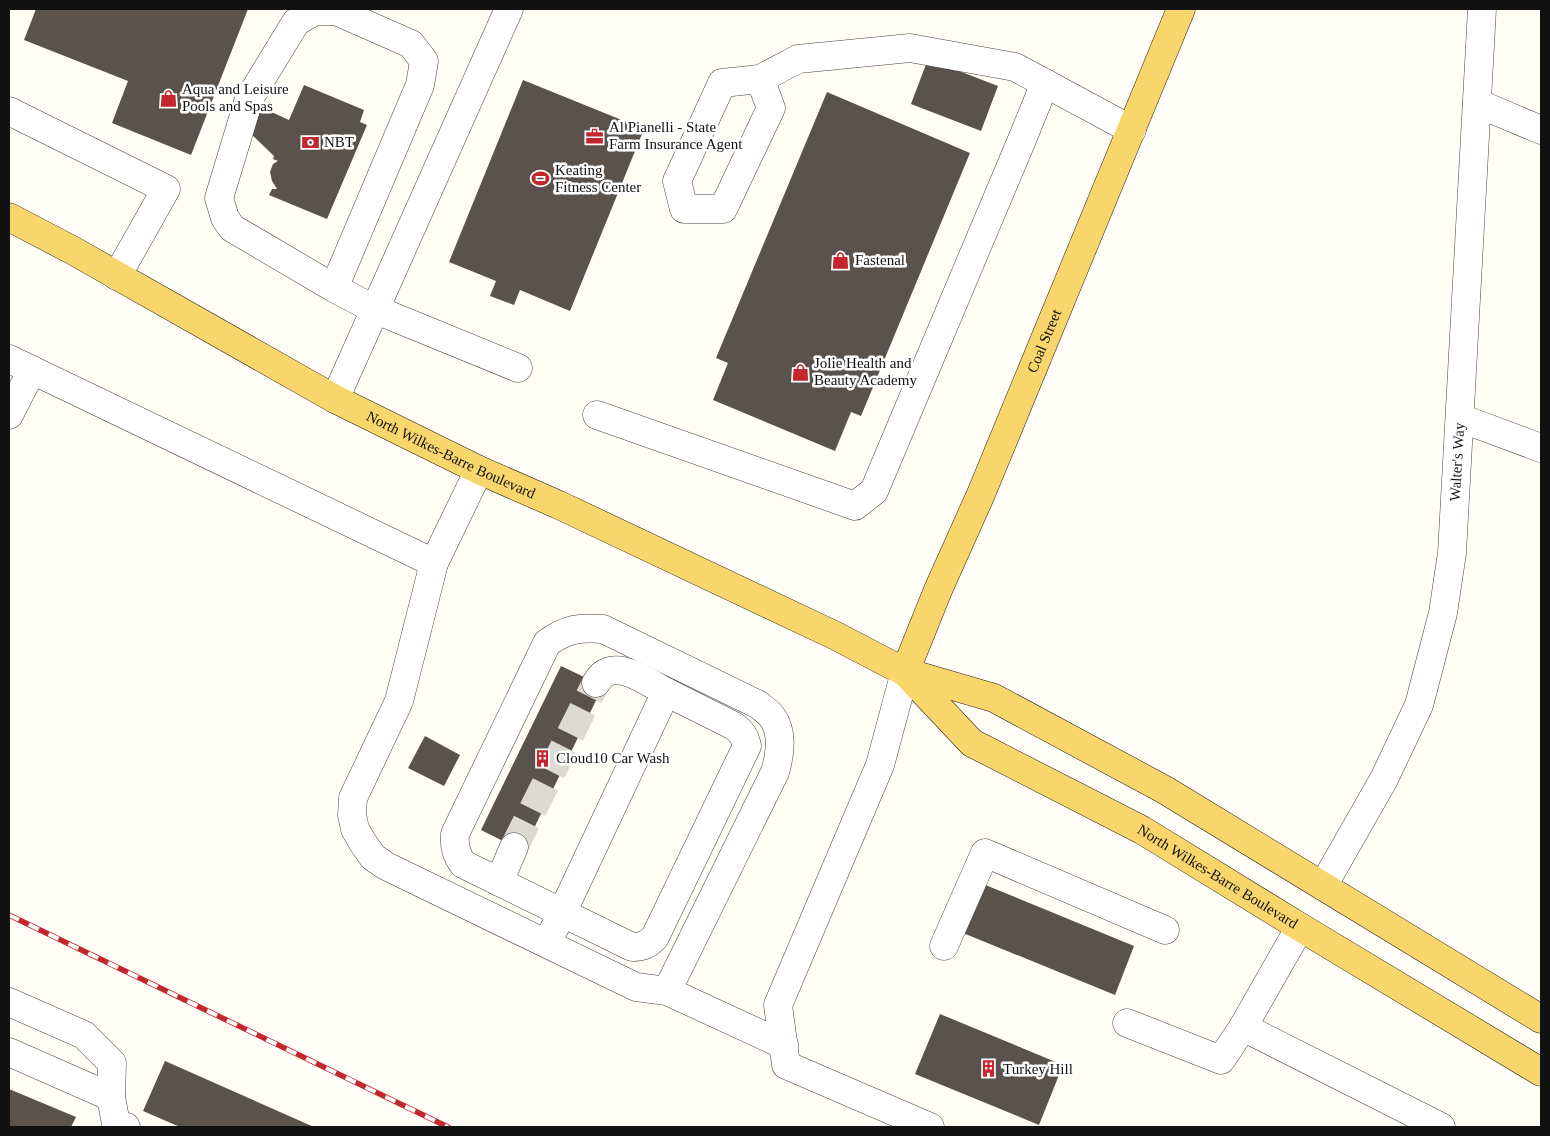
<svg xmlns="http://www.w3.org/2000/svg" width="1550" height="1136" font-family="'Times New Roman',serif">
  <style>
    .building { fill: #5a524d }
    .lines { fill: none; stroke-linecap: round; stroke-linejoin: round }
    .minor-tunnel { stroke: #dbdad3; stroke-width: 28; stroke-dasharray: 28 14; stroke-linecap: butt }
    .minor-casing { stroke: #444; stroke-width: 29 }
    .major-casing { stroke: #222; stroke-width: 29 }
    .minor { stroke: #fff; stroke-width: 28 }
    .major { stroke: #f9d66b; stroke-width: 28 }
    .rail-casing { stroke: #c4262e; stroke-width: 5.5 }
    .rail { stroke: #fff; stroke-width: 4; stroke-dasharray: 11; stroke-linecap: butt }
    .labels { text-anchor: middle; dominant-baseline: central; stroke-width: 5; stroke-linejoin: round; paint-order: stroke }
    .poi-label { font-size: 15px; fill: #111; stroke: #fff; text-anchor: start }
    .street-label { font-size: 15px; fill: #111; stroke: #fff }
  </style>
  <rect width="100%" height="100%" fill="#fffdf5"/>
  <g class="building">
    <polygon points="36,9 248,9 191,155 112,123 128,81 24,40"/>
    <polygon points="928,59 998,86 981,131 911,104"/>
    <polygon points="523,80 644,129 570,311 520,290 514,305 490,296 496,281 449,262"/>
    <polygon points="304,85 364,110 360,122 367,125 327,219 269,195 272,189 277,189 272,181 270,172 273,164 278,161 273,159 274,156 246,129 256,105 289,120"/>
    <polygon points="827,92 970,153 861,416 851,412 835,451 713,400 728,363 716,358"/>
    <polygon points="561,666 603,686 523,851 481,830"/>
    <polygon points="425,736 460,755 444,786 408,768"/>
    <polygon points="983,884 1134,946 1115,995 963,933"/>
    <polygon points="940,1014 1063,1065 1039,1125 915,1074"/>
    <polygon points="165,1061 314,1127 180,1127 143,1111"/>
    <polygon points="9,1089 76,1117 71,1127 9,1127"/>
  </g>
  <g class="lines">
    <polyline class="minor-tunnel" points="514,847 596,683"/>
    <defs>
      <g id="minor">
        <polyline points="760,79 798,59 910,48 1015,67 1132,130"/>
        <polygon points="760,79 771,108 723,209 684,209 677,181 722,83"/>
        <polyline points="1477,103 1541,130"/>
        <polyline points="9,111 166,189 117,276"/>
        <polyline points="334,288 420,85 424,61 411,44 336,11 315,11 296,22 249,99 219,198 225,218 232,228 334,288 374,309 518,368"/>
        <polyline points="9,359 434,563 479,470"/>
        <polyline points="335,399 509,9"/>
        <polyline points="9,415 32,370"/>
        <polyline points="597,415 855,506 874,491 1021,142 1045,83"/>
        <polyline points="1460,418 1541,448"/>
        <polyline points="434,563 399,701 353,798 352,815 355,829 363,843 373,857 386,866 636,987 667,991 784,1045"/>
        <polyline points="905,672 880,765 778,1005 786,1065 930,1127"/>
        <path d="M596,683C611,654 647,682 666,692"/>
        <polyline points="499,882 514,847"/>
        <path id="s1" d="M1323,886L1384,779L1419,705L1443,613L1452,553L1482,9"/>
        <path d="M547,943L562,913L666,692L734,726C742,732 745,737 747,746L655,937C648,945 642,947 632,947L463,864C456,854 454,846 455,834L547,643C566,629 580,627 603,629L759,705C763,709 769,712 772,717C784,733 780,755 775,772L667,991"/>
        <polyline points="944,946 985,853 1165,930"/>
        <polyline points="9,1002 84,1035 112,1063 111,1097 116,1124 126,1127"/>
        <polyline points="1127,1023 1221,1060 1243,1027 1300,927"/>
        <polyline points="1243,1027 1441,1127"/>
        <polyline points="9,1052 111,1097"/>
      </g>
      <g id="major">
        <path id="s2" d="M9,217L72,250L335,399L479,470L559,505L836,636L905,672L994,698L1165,790L1541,1019"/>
        <path id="s3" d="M905,672L938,590L981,494L1181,9"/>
        <path id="s4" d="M906,673L972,743L1142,830L1300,927L1541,1072"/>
      </g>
    </defs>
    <use href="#minor" class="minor-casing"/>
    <use href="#major" class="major-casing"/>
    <use href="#minor" class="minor"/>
    <use href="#major" class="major"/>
    <defs>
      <polyline id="rail" points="9,915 448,1127"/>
    </defs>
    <use href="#rail" class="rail-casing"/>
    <use href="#rail" class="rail"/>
  </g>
  <defs>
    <symbol id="shop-bare" viewBox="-9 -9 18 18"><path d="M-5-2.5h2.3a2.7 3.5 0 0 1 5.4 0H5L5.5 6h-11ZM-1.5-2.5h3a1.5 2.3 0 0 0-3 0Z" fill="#c4262e" stroke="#fff" stroke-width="2.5" paint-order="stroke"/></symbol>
    <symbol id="office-bare" viewBox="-9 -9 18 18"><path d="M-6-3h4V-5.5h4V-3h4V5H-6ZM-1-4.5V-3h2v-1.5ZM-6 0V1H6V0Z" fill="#c4262e" stroke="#fff" stroke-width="2.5" paint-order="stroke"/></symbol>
    <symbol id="bank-bare" viewBox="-9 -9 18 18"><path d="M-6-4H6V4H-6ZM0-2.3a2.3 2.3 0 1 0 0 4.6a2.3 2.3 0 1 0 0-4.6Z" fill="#c4262e" stroke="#fff" stroke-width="2.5" paint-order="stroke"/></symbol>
    <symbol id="stadium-bare" viewBox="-9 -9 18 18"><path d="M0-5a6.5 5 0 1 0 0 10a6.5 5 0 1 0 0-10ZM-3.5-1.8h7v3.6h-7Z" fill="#c4262e" stroke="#fff" stroke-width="2.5" paint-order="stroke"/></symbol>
    <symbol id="building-bare" viewBox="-9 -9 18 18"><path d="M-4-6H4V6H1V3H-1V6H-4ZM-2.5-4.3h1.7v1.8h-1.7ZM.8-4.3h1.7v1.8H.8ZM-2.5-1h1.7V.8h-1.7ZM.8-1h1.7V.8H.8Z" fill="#c4262e" stroke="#fff" stroke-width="2.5" paint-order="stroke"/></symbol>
  </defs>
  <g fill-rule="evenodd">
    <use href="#shop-bare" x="156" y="86" width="25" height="25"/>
    <use href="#office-bare" x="582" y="124" width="25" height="25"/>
    <use href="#bank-bare" x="298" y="130" width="25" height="25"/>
    <use href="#stadium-bare" x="528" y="166" width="25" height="25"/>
    <use href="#shop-bare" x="828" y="248" width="25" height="25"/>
    <use href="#shop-bare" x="788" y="360" width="25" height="25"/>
    <use href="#building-bare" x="530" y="746" width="25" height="25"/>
    <use href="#building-bare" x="976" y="1056" width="25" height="25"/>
  </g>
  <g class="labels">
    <g class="poi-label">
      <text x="182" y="89">Aqua and Leisure<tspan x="182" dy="17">Pools and Spas</tspan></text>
      <text x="609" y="127">Al Pianelli - State<tspan x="609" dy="17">Farm Insurance Agent</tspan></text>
      <text x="324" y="142">NBT</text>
      <text x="555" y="170">Keating<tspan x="555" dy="17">Fitness Center</tspan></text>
      <text x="855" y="260">Fastenal</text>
      <text x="814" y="363">Jolie Health and<tspan x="814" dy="17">Beauty Academy</tspan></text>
      <text x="556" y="758">Cloud10 Car Wash</text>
      <text x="1003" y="1069">Turkey Hill</text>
    </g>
    <g class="street-label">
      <text stroke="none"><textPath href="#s3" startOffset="359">Coal Street</textPath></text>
      <text stroke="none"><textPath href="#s2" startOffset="502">North Wilkes-Barre Boulevard</textPath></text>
      <text stroke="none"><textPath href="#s1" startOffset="452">Walter's Way</textPath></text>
      <text stroke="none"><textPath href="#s4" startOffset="376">North Wilkes-Barre Boulevard</textPath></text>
    </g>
  </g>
  <rect width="1550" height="1136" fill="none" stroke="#111111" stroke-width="20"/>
</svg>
